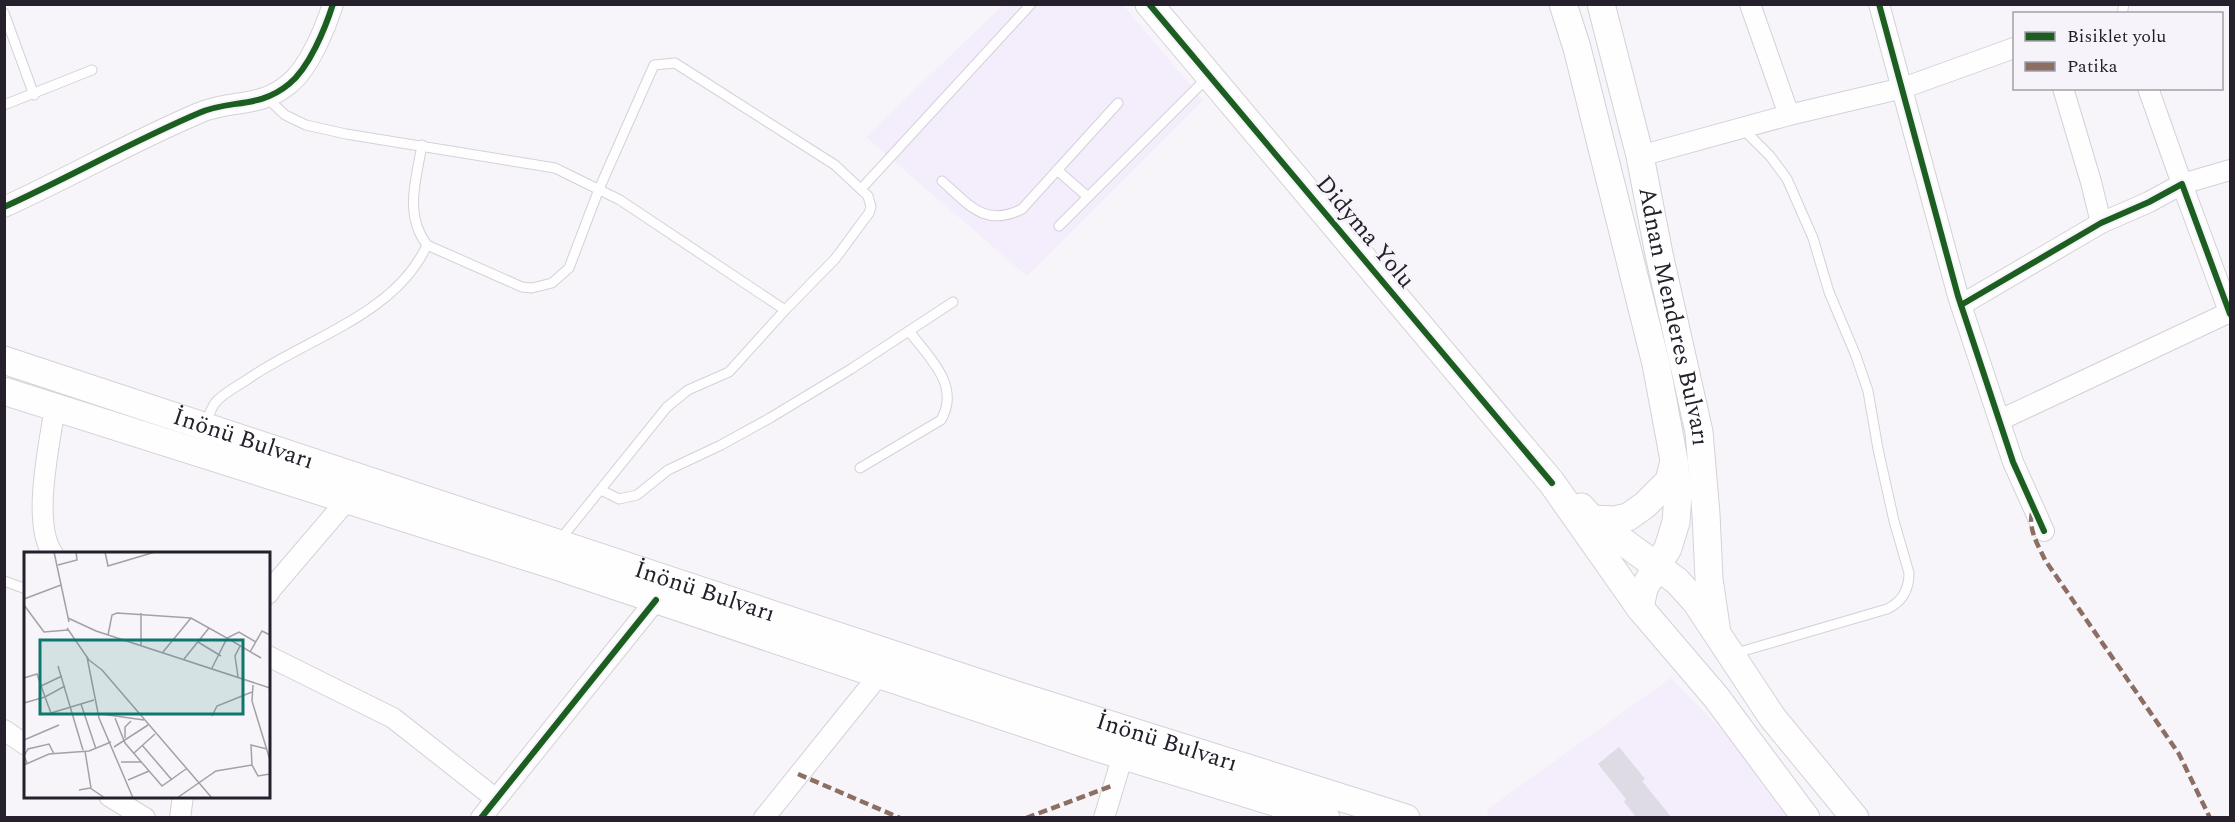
<svg xmlns="http://www.w3.org/2000/svg" width="2235" height="822" font-family="Spectral,serif">
  <style>
    .built { fill: #f3edfc }
    .building { fill: #dfdbe4 }
    .lines { fill: none; stroke-linecap: round; stroke-linejoin: round }
    .lane-casing { stroke: #d4d1d9; stroke-width: 11 }
    .street-casing { stroke: #d4d1d9; stroke-width: 22 }
    .secondary-casing { stroke: #d4d1d9; stroke-width: 29 }
    .lane { stroke: #fefefe; stroke-width: 9 }
    .street { stroke: #fefefe; stroke-width: 20 }
    .secondary { stroke: #fefefe; stroke-width: 27 }
    .quiet { stroke: #8d6e63; stroke-width: 4.5; stroke-dasharray: 9 4.5; stroke-linecap: butt }
    .cycleway-casing { stroke: #f6f4fa; stroke-width: 10 }
    .cycleway { stroke: #1b5e20; stroke-width: 6 }
    .labels { text-anchor: middle; dominant-baseline: central; stroke-width: 6; stroke-linejoin: round; paint-order: stroke }
    .street-label { font-size: 24px; fill: #25202c; stroke: #f6f4fa }
    .inset-road { fill: none; stroke: #a3a0a7; stroke-width: 1.5 }
    .view { fill: #0f766e; fill-opacity: 0.15; stroke: #0f766e; stroke-width: 3 }
    .inset-edge { fill: none; stroke: #25202c; stroke-width: 3 }
  </style>
  <rect width="100%" height="100%" fill="#f7f5f9"/>
  <g class="built">
    <polygon points="1003,5 1123,5 1203,100 1027,276 866,137"/>
    <polygon points="1671,678 1806,817 1487,818 1488,809"/>
  </g>
  <polygon class="building" points="1619,747 1645,779 1642,781 1672,818 1637,818 1624,802 1626,799 1598,764"/>
  <g class="lines">
    <defs>
      <g id="lane">
        <polyline points="4,13 34,95"/>
        <polyline points="2122,14 2124,4"/>
        <polyline points="267,98 285,115 306,125 346,134 555,168 620,200 785,310"/>
        <polyline points="4,105 92,70"/>
        <path d="M422,145C416,180 404,215 427,245L522,287L532,288L552,283L569,268L599,189L654,65L675,63L835,165L868,196L871,207L869,213L835,259L785,310L729,372L688,390L667,407L559,541"/>
        <polyline points="1057,170 1088,197"/>
        <path d="M942,181C968,204 985,228 1022,209L1118,103"/>
        <polyline points="861,189 1031,4"/>
        <polyline points="1059,226 1208,77"/>
        <path d="M205,424C208,417 211,409 215,403C222,394 236,387 245,381C304,339 395,316 427,245"/>
        <path d="M860,468L941,420C961,385 929,358 909,331"/>
        <polyline points="601,490 619,499 637,495 668,470 721,445 770,418 851,369 953,302"/>
        <polyline points="4,581 26,589"/>
        <path d="M1733,654L1887,609C1902,602 1909,590 1909,573L1894,521L1878,449L1868,391L1856,356L1829,292L1813,238L1787,179L1770,156L1743,129"/>
      </g>
      <g id="street">
        <polyline points="1750,4 1789,115"/>
        <polyline points="1879,4 1958,296 2013,462 2044,531"/>
        <polyline points="2063,88 2091,182 2101,223"/>
        <polyline points="2148,88 2182,184 2230,170"/>
        <polyline points="1640,156 1789,115 1903,88 2014,48"/>
        <path d="M4,207C70,177 133,141 199,113C230,99 259,109 289,84C309,68 325,29 333,4"/>
        <polyline points="1961,305 2101,223 2149,202 2182,184 2230,314"/>
        <polyline points="2000,420 2230,312"/>
        <path d="M53,554C31,523 50,443 55,406"/>
        <polyline points="268,594 272,588 348,499"/>
        <polyline points="268,656 393,718 496,799"/>
        <polyline points="4,730 26,745"/>
        <polyline points="109,796 145,818"/>
        <polyline points="180,818 183,796"/>
        <polyline points="481,818 656,600"/>
        <polyline points="764,818 879,675"/>
        <polyline points="1104,818 1123,755"/>
      </g>
      <g id="secondary">
        <polyline points="1149,4 1552,483 1640,608 1716,697 1806,818"/>
        <polyline points="1563,4 1577,48 1656,364 1674,460 1678,495 1676,522 1668,548 1644,588 1640,608"/>
        <path id="s1" d="M1601,4L1640,156L1659,254L1699,432L1706,514L1709,579L1717,633"/>
        <path id="s2" d="M4,360L1013,694L1406,818"/>
        <polyline points="4,391 553,565 1092,746 1326,818"/>
        <polyline points="1581,507 1592,519 1677,581 1696,602 1772,717 1855,818"/>
        <polyline points="1592,519 1615,520 1628,517 1645,505 1669,481 1674,461"/>
      </g>
    </defs>
    <use href="#lane" class="lane-casing"/>
    <use href="#street" class="street-casing"/>
    <use href="#secondary" class="secondary-casing"/>
    <use href="#lane" class="lane"/>
    <use href="#street" class="street"/>
    <use href="#secondary" class="secondary"/>
    <g class="quiet">
      <path d="M2032,513C2028,529 2038,545 2045,560L2179,754L2210,818"/>
      <polyline points="798,774 900,818"/>
      <polyline points="1026,818 1114,785"/>
    </g>
    <defs>
      <g id="cycleway">
        <polyline points="1149,4 1552,483"/>
        <polyline points="1879,4 1958,296 2013,462 2044,531"/>
        <path d="M4,207C70,177 133,141 199,113C230,99 259,109 289,84C309,68 325,29 333,4"/>
        <polyline points="1961,305 2101,223 2149,202 2182,184 2230,314"/>
        <polyline points="481,818 656,600"/>
      </g>
    </defs>
    <use href="#cycleway" class="cycleway-casing"/>
    <use href="#cycleway" class="cycleway"/>
  </g>
  <g class="labels">
    <g class="street-label">
      <text transform="translate(1365 232) rotate(50)">Didyma Yolu</text>
      <text stroke="none"><textPath href="#s1" startOffset="321">Adnan Menderes Bulvarı</textPath></text>
      <text stroke="none"><textPath href="#s2" startOffset="252">İnönü Bulvarı</textPath></text>
      <text stroke="none"><textPath href="#s2" startOffset="738">İnönü Bulvarı</textPath></text>
      <text stroke="none"><textPath href="#s2" startOffset="1224">İnönü Bulvarı</textPath></text>
    </g>
  </g>
  <g transform="translate(24 552)">
    <rect width="246" height="246" fill="#f7f5f9"/>
    <path class="inset-road" d="M30,0L45,70M81,0L84,14L131,0M34,13L53,8L52,0M246,16V58M0,47L37,33M0,53L20,80L44,78M44,66L72,79L246,136M43,76L65,108L78,118M84,83L88,63L93,61L167,66M174,90L197,104M232,90L215,80L203,86L237,106M117,94V61M139,100L167,66L203,86L188,116M226,100L238,79L246,83M63,105L75,166L109,246M160,107L185,76M34,114L59,198M78,118L188,246M214,125L211,104L216,94M0,126L13,122L21,145L41,134M229,133L228,149L246,208M17,134L38,124M0,151L21,145L27,161L70,148M57,152L72,197M77,162L120,168M188,164L193,154L228,140M91,166L101,191L138,234L162,217M101,186V175L107,169M0,188L35,173M118,193L148,228M90,195L124,173M61,199L67,236M110,201L131,182M97,210H117M3,211L0,204L4,197L25,192L30,202M0,213L25,202L65,199L87,190M228,213L227,193L243,197M104,228L125,219M55,238L66,236L81,246M153,246L192,219L228,213L234,224L246,222"/>
    <path class="view" d="M16,88H219V162H16Z"/>
    <rect width="246" height="246" class="inset-edge"/>
  </g>
  <rect width="2235" height="822" fill="none" stroke="#25202c" stroke-width="12"/>
  <rect x="2013" y="12" width="210" height="78" fill="#f6f4fa" stroke="#a29fa8" stroke-width="1.5"/>
  <rect x="2025" y="32" width="30" height="9" fill="#1b5e20" stroke="#a29fa8" stroke-width="1.5"/>
  <text x="2067" y="42" font-size="18" fill="#25202c">Bisiklet yolu</text>
  <rect x="2025" y="62" width="30" height="9" fill="#8d6e63" stroke="#a29fa8" stroke-width="1.5"/>
  <text x="2067" y="72" font-size="18" fill="#25202c">Patika</text>
</svg>
